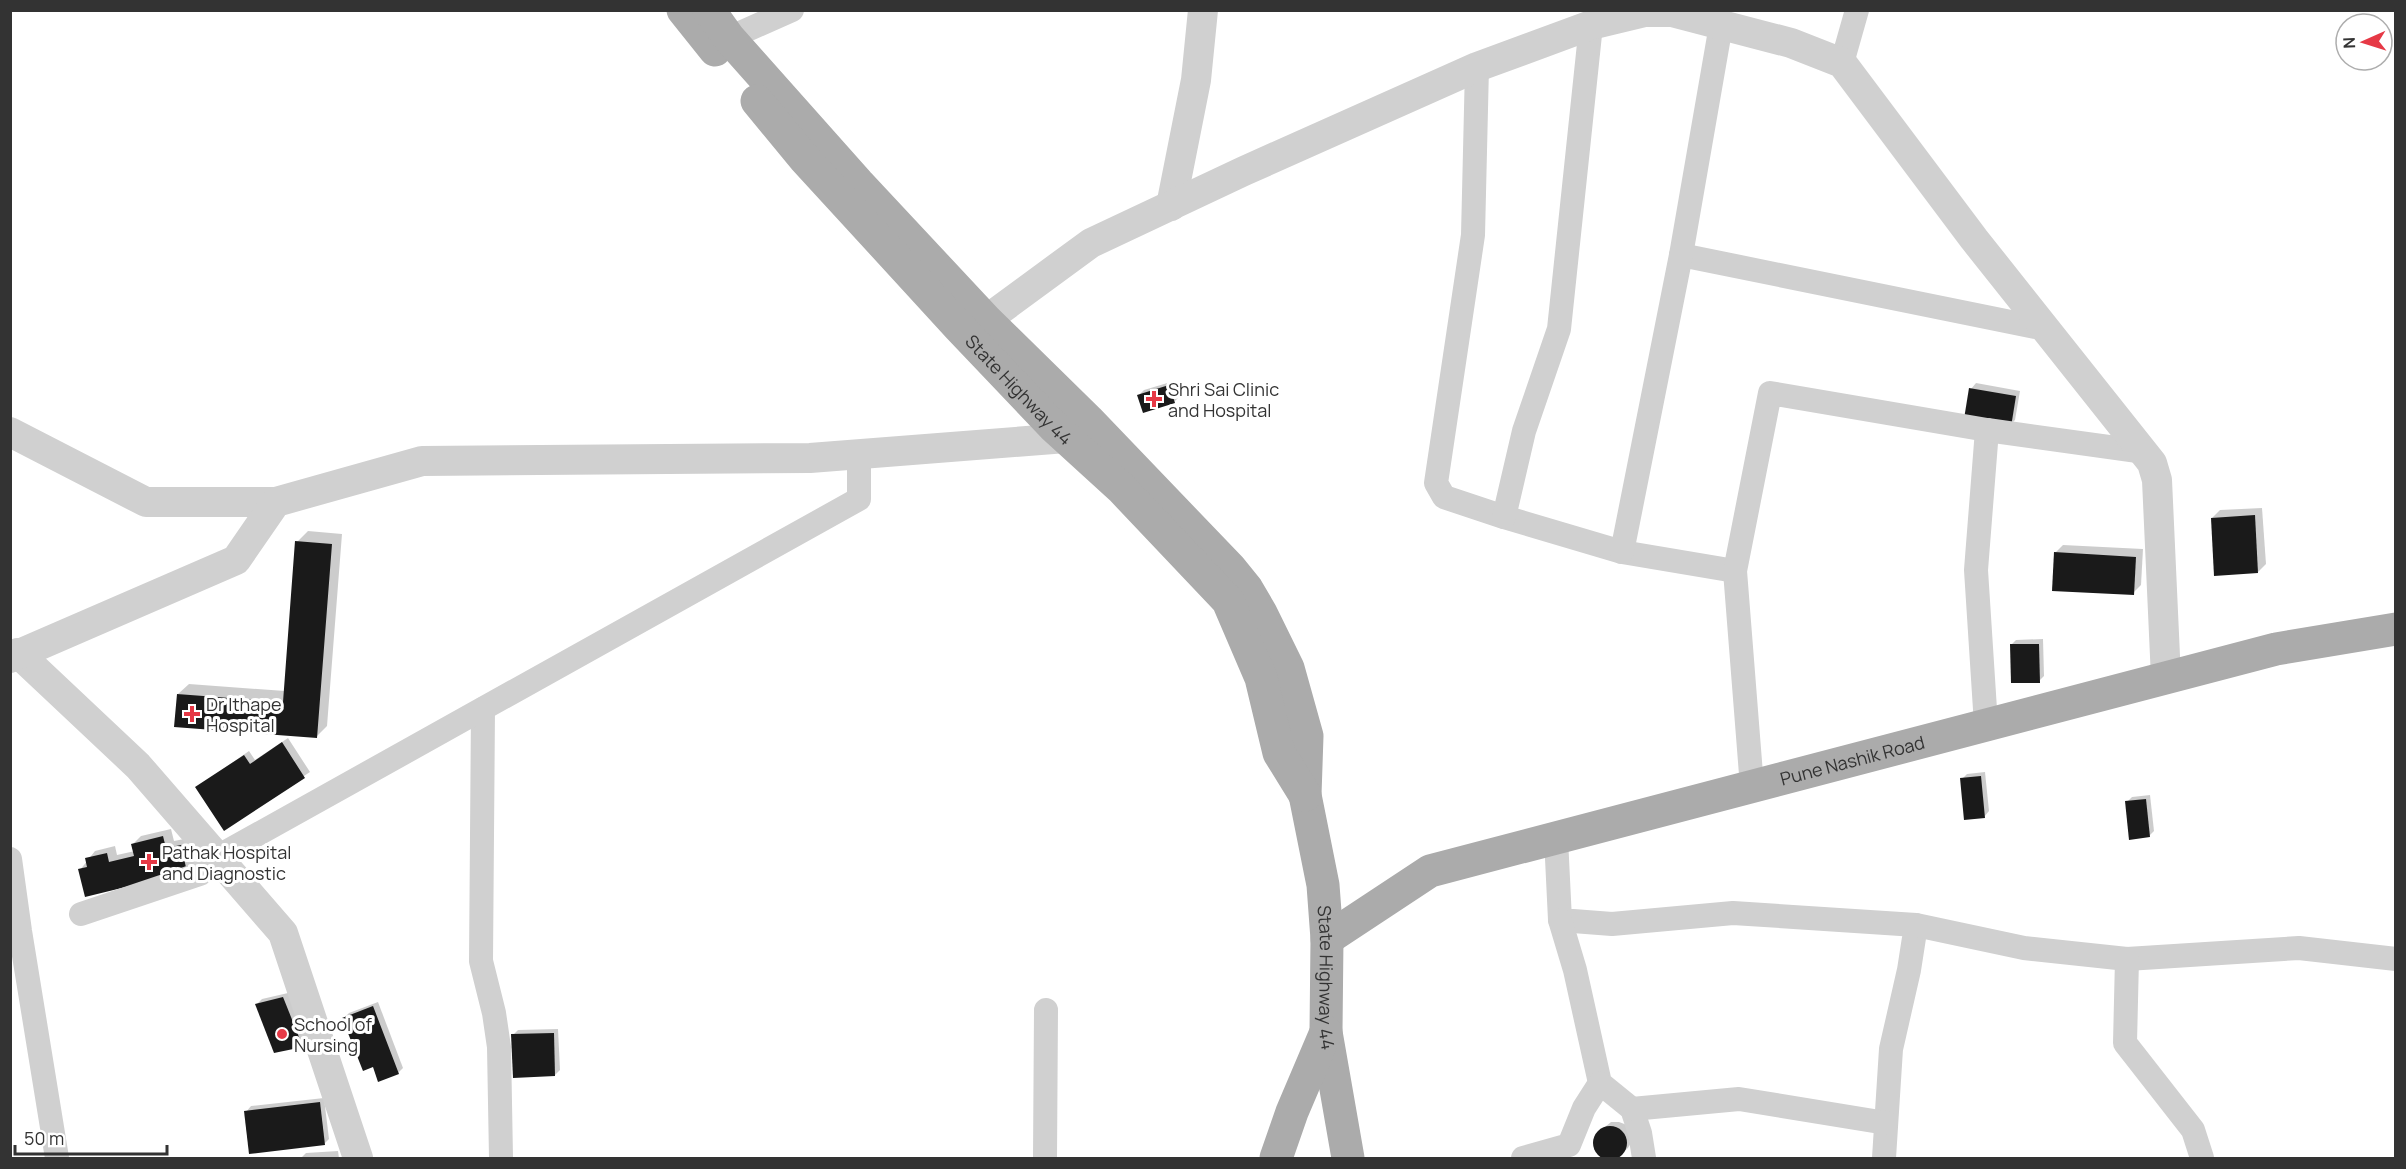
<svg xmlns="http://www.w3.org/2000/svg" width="2406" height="1169" font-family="Manrope,sans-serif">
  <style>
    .shadow { fill: #0003 }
    .building { fill: #1a1a1a }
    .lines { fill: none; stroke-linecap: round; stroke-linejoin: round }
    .minor { stroke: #d0d0d0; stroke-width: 24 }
    .tertiary { stroke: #d0d0d0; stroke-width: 30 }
    .primary { stroke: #ababab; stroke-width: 33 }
    .poi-dot { fill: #e63946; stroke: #fff; stroke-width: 2 }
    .labels { text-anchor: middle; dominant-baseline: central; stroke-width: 6; stroke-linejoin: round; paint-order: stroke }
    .street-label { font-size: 18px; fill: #333; stroke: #fff }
    .poi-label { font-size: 18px; fill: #333; stroke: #fff; text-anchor: start }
  </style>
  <rect width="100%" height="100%" fill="#fff"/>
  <g class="shadow">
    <polygon points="1174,381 1179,397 1174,402 1139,395 1144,390"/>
    <polygon points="1976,383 2020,391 2015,420 2010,425 1971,389"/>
    <polygon points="2262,508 2266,564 2258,572 2212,518 2220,510"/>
    <polygon points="308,531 342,534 327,726 316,737 178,694 189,684 285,691 297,542"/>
    <polygon points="2063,545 2143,549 2141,585 2133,593 2055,553"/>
    <polygon points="2043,639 2044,676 2039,681 2011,645 2016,640"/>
    <polygon points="288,738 310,772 224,829 197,787 249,751 255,760"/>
    <polygon points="1985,772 1989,811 1984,817 1962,779 1967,774"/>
    <polygon points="2150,795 2154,831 2149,836 2127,802 2132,797"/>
    <polygon points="171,829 174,841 189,838 195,863 187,871 80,870 95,851 115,846 117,855 135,851 133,844 141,836"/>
    <polygon points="288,993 307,1041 302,1046 257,1004 262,999"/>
    <polygon points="378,1002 403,1068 398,1073 373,1066 344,1018 349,1013"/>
    <polygon points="558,1029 560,1070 555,1075 513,1035 518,1030"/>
    <polygon points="324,1098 329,1139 324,1144 246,1112 251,1106"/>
    <polygon points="1611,1122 1619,1122 1627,1125 1632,1141 1628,1148 1616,1158 1605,1158 1600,1156 1595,1149 1594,1141 1598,1133"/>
    <polygon points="338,1151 339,1158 301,1158 306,1153"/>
  </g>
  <g class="building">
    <polygon points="1169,385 1175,403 1143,413 1137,395"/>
    <polygon points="1969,388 2016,396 2011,427 1964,419"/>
    <polygon points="2255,515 2258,573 2214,576 2211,518"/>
    <polygon points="295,541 332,544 317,738 174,727 177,694 283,702"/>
    <polygon points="2054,552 2136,557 2134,595 2052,591"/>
    <polygon points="2010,644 2039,644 2040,683 2011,683"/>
    <polygon points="282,742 305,778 224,831 195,787 244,755 250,764"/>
    <polygon points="1981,776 1985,818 1964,820 1960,778"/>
    <polygon points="2146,799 2150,837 2129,840 2125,801"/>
    <polygon points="163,836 166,848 181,845 187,872 85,897 78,869 87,867 85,858 107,853 109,862 134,856 131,844"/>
    <polygon points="283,997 303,1047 274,1053 255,1004"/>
    <polygon points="373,1006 399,1074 378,1082 373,1067 363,1071 342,1018"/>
    <polygon points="554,1033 555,1076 513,1078 511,1034"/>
    <polygon points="320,1102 325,1145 249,1154 244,1111"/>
    <circle cx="1610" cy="1143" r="17"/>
  </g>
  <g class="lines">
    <g class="minor">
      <polyline points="729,38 792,10"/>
      <polyline points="1842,63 1857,10"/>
      <polyline points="1477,67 1473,235 1436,483 1444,497 1504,517 1622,552 1735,571"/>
      <polyline points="1681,255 2045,329"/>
      <polyline points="1504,517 1524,431 1559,329 1591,25"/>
      <polyline points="1622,552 1681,255 1721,25"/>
      <polyline points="483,709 481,961 494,1013 499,1047 501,1158"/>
      <polyline points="1986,725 1976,570 1987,430"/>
      <polyline points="1752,787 1735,571 1770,393 1987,430 2145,452"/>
      <polyline points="1556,838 1560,920 1612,924 1733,913 1916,925 1909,970 1891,1049 1884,1158"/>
      <polyline points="10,859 20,931 57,1158"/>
      <polyline points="81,914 200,874 217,857 859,499 859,455"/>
      <polyline points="1560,920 1575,970 1600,1083 1632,1109 1640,1133 1644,1158"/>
      <polyline points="1916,925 2024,948 2127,959 2299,948 2396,959"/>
      <polyline points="2127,959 2125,1043 2193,1130 2202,1158"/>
      <polyline points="1632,1109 1739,1099 1886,1123"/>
      <polyline points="1045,1158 1046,1010"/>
      <polyline points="1523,1158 1569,1145 1584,1108 1600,1083"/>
    </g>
    <g class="tertiary">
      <polyline points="1171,206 1196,80 1203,10"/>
      <polyline points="968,336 986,320 1091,243 1244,171 1477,67 1591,25 1645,12 1672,12 1791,43 1842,63 1974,239 2152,463 2157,480 2166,678"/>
      <polyline points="10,432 146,502 276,502"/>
      <polyline points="18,653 138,766 283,933 358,1158"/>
      <polyline points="10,658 236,560 276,502 422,461 810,458 1066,438 1080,427"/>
    </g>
    <g class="primary">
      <polyline points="683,10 715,50"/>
      <path id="s1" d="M709,10L729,38L858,183L986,320L1088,420L1230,568L1247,589L1261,613L1288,668L1307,736L1305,795L1323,885L1327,939L1326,1032L1348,1158"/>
      <path id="s2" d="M757,101L804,158L959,327L1053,426L1121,488L1228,601L1261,678L1279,753L1305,795"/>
      <path id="s3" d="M1327,939L1430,871L2276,649L2396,629"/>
      <polyline points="1276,1158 1292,1112 1326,1032"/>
    </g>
  </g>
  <g class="poi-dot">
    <path d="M1151 390h6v6h6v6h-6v6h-6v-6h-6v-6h6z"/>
    <path d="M189 705h6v6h6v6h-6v6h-6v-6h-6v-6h6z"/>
    <path d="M146 853h6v6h6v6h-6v6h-6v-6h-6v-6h6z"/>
    <circle cx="282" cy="1034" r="6"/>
  </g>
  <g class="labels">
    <g class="street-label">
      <text stroke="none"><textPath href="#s2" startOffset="390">State Highway 44</textPath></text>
      <text stroke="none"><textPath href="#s3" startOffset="560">Pune Nashik Road</textPath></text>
      <text stroke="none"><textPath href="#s1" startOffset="1194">State Highway 44</textPath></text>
    </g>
    <g class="poi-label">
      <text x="1168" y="389">Shri Sai Clinic<tspan x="1168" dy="21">and Hospital</tspan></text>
      <text x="206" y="704">Dr Ithape<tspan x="206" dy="21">Hospital</tspan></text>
      <text x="162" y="852">Pathak Hospital<tspan x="162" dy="21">and Diagnostic</tspan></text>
      <text x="294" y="1024">School of<tspan x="294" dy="21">Nursing</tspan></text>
    </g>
  </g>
  <rect width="2406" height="1169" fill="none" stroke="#333333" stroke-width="24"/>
  <g transform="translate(2364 42) rotate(267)"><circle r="28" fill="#ffffff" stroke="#adadad" stroke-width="1.5"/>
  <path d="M0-4.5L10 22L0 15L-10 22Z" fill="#e63946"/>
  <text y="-9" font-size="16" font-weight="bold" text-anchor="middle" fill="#333333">N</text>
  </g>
  <path d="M15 1145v9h152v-9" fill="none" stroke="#333333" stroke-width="3"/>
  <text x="24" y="1145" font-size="18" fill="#333333" stroke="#ffffff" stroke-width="4.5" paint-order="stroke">50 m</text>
</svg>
